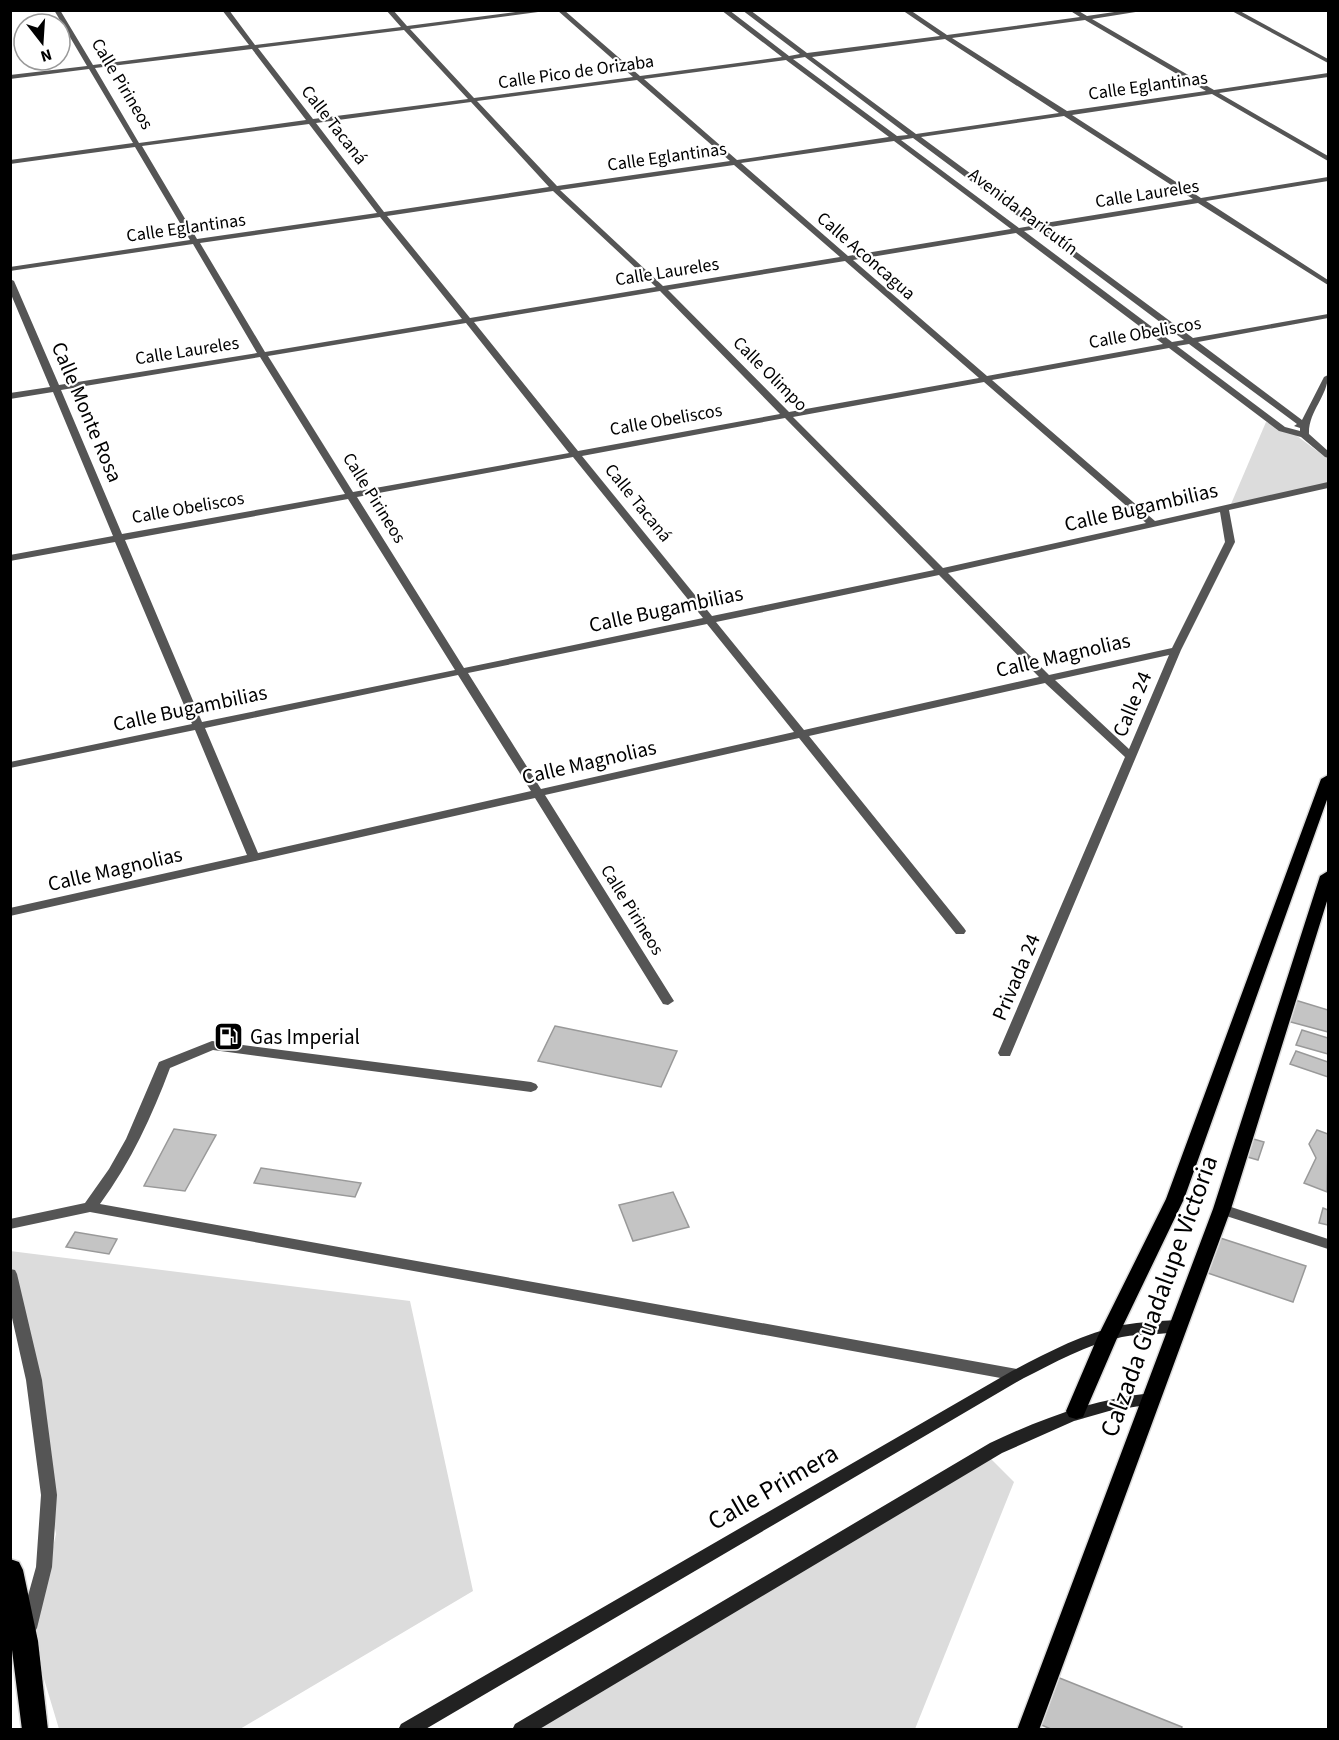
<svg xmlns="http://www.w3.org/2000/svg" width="1339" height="1740" font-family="'Source Sans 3',sans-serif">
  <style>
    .green { fill: #dcdcdc }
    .building { fill: #c4c4c4; stroke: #999; stroke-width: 1.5 }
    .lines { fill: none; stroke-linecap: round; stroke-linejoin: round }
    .primary-casing { stroke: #dbdbdb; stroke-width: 3 }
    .highway-casing { stroke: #dbdbdb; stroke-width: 3 }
    .lane { fill: #555; fill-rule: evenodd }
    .street { fill: #555; fill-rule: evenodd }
    .secondary { fill: #222; fill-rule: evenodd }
    .primary { fill: #000; fill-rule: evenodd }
    .highway { fill: #000; fill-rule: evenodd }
    .labels { text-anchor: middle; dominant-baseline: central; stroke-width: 4.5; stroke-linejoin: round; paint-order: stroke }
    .far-street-label { font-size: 18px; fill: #000; stroke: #fff }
    .street-label { font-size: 21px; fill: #000; stroke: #fff }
    .poi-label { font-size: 21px; fill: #000; stroke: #fff; text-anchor: start }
    .near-street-label { font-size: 26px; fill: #000; stroke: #fff }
  </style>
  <rect width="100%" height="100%" fill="#fff"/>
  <g class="green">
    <polygon points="1266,422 1289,430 1328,459 1328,484 1231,504"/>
    <polygon points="10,1251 410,1301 473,1591 240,1729 59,1729 32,1639 56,1534 11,1273"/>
    <polygon points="984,1452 1014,1482 915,1729 523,1730"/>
  </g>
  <g class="building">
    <polygon points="1295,1000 1328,1010 1328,1032 1287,1021"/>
    <polygon points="555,1026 677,1051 661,1087 538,1061"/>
    <polygon points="1302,1030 1328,1038 1328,1054 1296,1045"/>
    <polygon points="1296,1051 1328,1062 1328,1077 1290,1064"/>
    <polygon points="174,1129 216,1135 185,1191 144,1186"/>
    <polygon points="1317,1130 1328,1134 1327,1192 1304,1183 1316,1158 1309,1144"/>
    <polygon points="1243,1136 1264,1142 1258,1160 1237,1154"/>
    <polygon points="261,1168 361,1183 355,1197 254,1183"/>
    <polygon points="673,1192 689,1227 633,1241 619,1205"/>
    <polygon points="1323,1208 1328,1210 1328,1225 1319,1223"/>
    <polygon points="75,1232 117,1239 109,1254 66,1247"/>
    <polygon points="1208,1234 1306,1266 1293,1302 1193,1268"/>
    <polygon points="1042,1671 1182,1727 1181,1730 1053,1730 1023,1717"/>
  </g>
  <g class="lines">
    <defs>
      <g id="primary">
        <polygon points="1328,775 1328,797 1184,1199 1118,1336 1083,1417 1076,1419 1069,1417 1066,1411 1098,1336 1166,1199 1321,779"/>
        <polygon points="1328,871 1328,898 1231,1209 1039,1730 1017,1730 1213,1209 1320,876"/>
      </g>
      <polygon id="highway" points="10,1559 19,1562 23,1570 38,1641 48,1730 22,1730 10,1634"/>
    </defs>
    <use href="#primary" class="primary-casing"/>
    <use href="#highway" class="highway-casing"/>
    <path class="lane" d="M212,1041L531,1082L536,1084L538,1087L536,1090L531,1092L213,1050L170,1068C152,1116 131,1162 100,1204L1017,1369L1022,1371L1025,1375L1022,1379L1017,1381L90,1212L10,1229V1219L85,1203L109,1169L126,1139L159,1062Z"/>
    <g class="street">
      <path d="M54,10H60L93,65L249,45L222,10H229L255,45L401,27L386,10H393L407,26L531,10H553L410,29L474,98L633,77L557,10H564L640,76L782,57L721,10H729L789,56L800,54L742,10H750L807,53L940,36L902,10H910L947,35L1080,17L1069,10H1077L1087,16L1128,10H1148L1092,19L1214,90L1328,73V77L1219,93L1328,156V161L1212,94L1072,115L1201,198L1328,177V181L1206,201L1328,280V285L1198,203L1044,228L1193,338L1328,314V318L1198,342L1302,420L1324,377L1328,375C1328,396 1308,412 1309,434L1328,451V458L1325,457L1301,437L1279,431L1169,348L992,380L1155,521L1328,482V488L1229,510L1235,542L1181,650L1010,1056H1000L998,1053L1125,757L1045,683L809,736L964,928L966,931L964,934H956L799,738L545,795L674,1001L668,1005L663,1004L535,798L10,916V908L247,855L195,730L10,768V762L192,724L115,542L10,561V555L113,536L53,392L10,399V393L50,387L10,292V279L14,281L59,385L257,353L193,244L10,271V267L190,240L135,147L10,164V160L133,143L89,69L10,79V75L87,66ZM1085,20L1206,91L1067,111L952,38ZM404,30L468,99L313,119L258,48ZM945,39L1059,113L916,134L812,57ZM252,49L306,120L139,143L95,68ZM805,57L908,135L897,136L793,59ZM786,60L889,137L737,160L644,79ZM637,80L730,161L557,186L477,101ZM471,102L549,187L384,212L316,123ZM1064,116L1193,199L1039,224L921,137ZM309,124L377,213L197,239L142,146ZM913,138L1031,226L1019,228L901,140ZM894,141L1011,229L848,256L741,163ZM734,165L840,257L663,286L560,190ZM553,191L656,287L470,318L387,216ZM380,217L462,319L265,352L200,243ZM1036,229L1184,340L1172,342L1024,231ZM1016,233L1163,344L987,376L853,260ZM845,261L979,378L789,412L668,290ZM660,291L780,414L578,451L474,322ZM466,323L569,453L353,492L268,356ZM1189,344L1297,424L1294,426L1300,428V431L1285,427L1177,346ZM260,357L345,494L122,534L61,390ZM984,382L1146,523L943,568L793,417ZM785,418L934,570L712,616L582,456ZM573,457L703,618L464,668L357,497ZM348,499L455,670L202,722L125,540ZM1220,512L1225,542L1172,648L1049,675L948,573ZM939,575L1039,677L804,730L716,622ZM707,624L794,732L541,789L468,673ZM1169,655L1129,749L1055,680ZM458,675L531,791L258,853L205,728Z"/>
      <polygon points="1230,10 1238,10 1328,59 1328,63"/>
      <polygon points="1222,1204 1328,1239 1328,1249 1217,1213 1215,1209 1217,1205"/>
      <polygon points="10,1269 15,1270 17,1274 42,1380 57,1495 52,1567 37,1628 34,1633 28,1636 22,1633 19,1628 36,1567 41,1495 26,1380 10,1309"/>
    </g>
    <g class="secondary">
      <path d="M1178,1320L1183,1322L1186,1326L1183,1330C1164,1336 1142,1333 1122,1337C1087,1344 1054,1363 1022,1379L424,1730H398L401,1724L1012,1371C1047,1353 1083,1333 1123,1325C1141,1322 1159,1321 1178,1320Z"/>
      <path d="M1152,1393L1158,1395L1160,1399L1158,1403L1109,1411L1074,1421L1002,1453L538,1730H512L515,1724L990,1443C1043,1418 1094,1399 1152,1393Z"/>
    </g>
    <use href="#primary" class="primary"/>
    <use href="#highway" class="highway"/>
  </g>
  <defs>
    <symbol id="fuel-square" viewBox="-11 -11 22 22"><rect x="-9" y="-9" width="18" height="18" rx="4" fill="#000" stroke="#fff"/><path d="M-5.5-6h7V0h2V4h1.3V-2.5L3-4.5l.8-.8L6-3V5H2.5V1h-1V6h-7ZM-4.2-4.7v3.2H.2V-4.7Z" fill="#fff"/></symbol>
  </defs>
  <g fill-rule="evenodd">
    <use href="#fuel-square" x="212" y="1020" width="33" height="33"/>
  </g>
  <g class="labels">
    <g class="far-street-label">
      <text transform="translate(576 72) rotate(-8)">Calle Pico de Orizaba</text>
      <text transform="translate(122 84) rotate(59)">Calle Pirineos</text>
      <text transform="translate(1148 86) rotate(-8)">Calle Eglantinas</text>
      <text transform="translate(334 125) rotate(52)">Calle Tacaná</text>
      <text transform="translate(667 157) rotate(-8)">Calle Eglantinas</text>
      <text transform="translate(1147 194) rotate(-9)">Calle Laureles</text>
      <text transform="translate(1023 212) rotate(37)">Avenida Paricutín</text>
      <text transform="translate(186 228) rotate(-8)">Calle Eglantinas</text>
      <text transform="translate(866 256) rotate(41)">Calle Aconcagua</text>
      <text transform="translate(667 272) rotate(-9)">Calle Laureles</text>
      <text transform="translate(1145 333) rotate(-10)">Calle Obeliscos</text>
      <text transform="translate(187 351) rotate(-9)">Calle Laureles</text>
      <text transform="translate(770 374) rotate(45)">Calle Olimpo</text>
      <text transform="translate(666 420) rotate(-10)">Calle Obeliscos</text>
      <text transform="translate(374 498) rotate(58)">Calle Pirineos</text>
      <text transform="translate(638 503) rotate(51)">Calle Tacaná</text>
      <text transform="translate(188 508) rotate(-10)">Calle Obeliscos</text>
      <text transform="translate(632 910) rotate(58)">Calle Pirineos</text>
    </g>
    <g class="street-label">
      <text transform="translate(87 412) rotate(67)">Calle Monte Rosa</text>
      <text transform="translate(1141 507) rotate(-13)">Calle Bugambilias</text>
      <text transform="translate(666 609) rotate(-12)">Calle Bugambilias</text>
      <text transform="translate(1063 655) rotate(-13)">Calle Magnolias</text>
      <text transform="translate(1132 704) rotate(-67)">Calle 24</text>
      <text transform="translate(190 708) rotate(-12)">Calle Bugambilias</text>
      <text transform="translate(589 762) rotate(-13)">Calle Magnolias</text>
      <text transform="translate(115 869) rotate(-13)">Calle Magnolias</text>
      <text transform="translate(1016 977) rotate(-67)">Privada 24</text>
    </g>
    <g class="poi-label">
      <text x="250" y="1037">Gas Imperial</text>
    </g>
    <g class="near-street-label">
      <text transform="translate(1159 1296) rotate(-70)">Calzada Guadalupe Victoria</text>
      <text transform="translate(773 1487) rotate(-30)">Calle Primera</text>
    </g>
  </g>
  <rect width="1339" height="1740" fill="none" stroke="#000000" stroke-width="24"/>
  <g transform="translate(42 42) rotate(163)"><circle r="28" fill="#ffffff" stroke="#999999" stroke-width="1.5"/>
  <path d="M0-4.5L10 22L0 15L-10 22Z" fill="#000000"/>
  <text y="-9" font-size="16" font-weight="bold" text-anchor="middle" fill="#000000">N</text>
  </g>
</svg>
